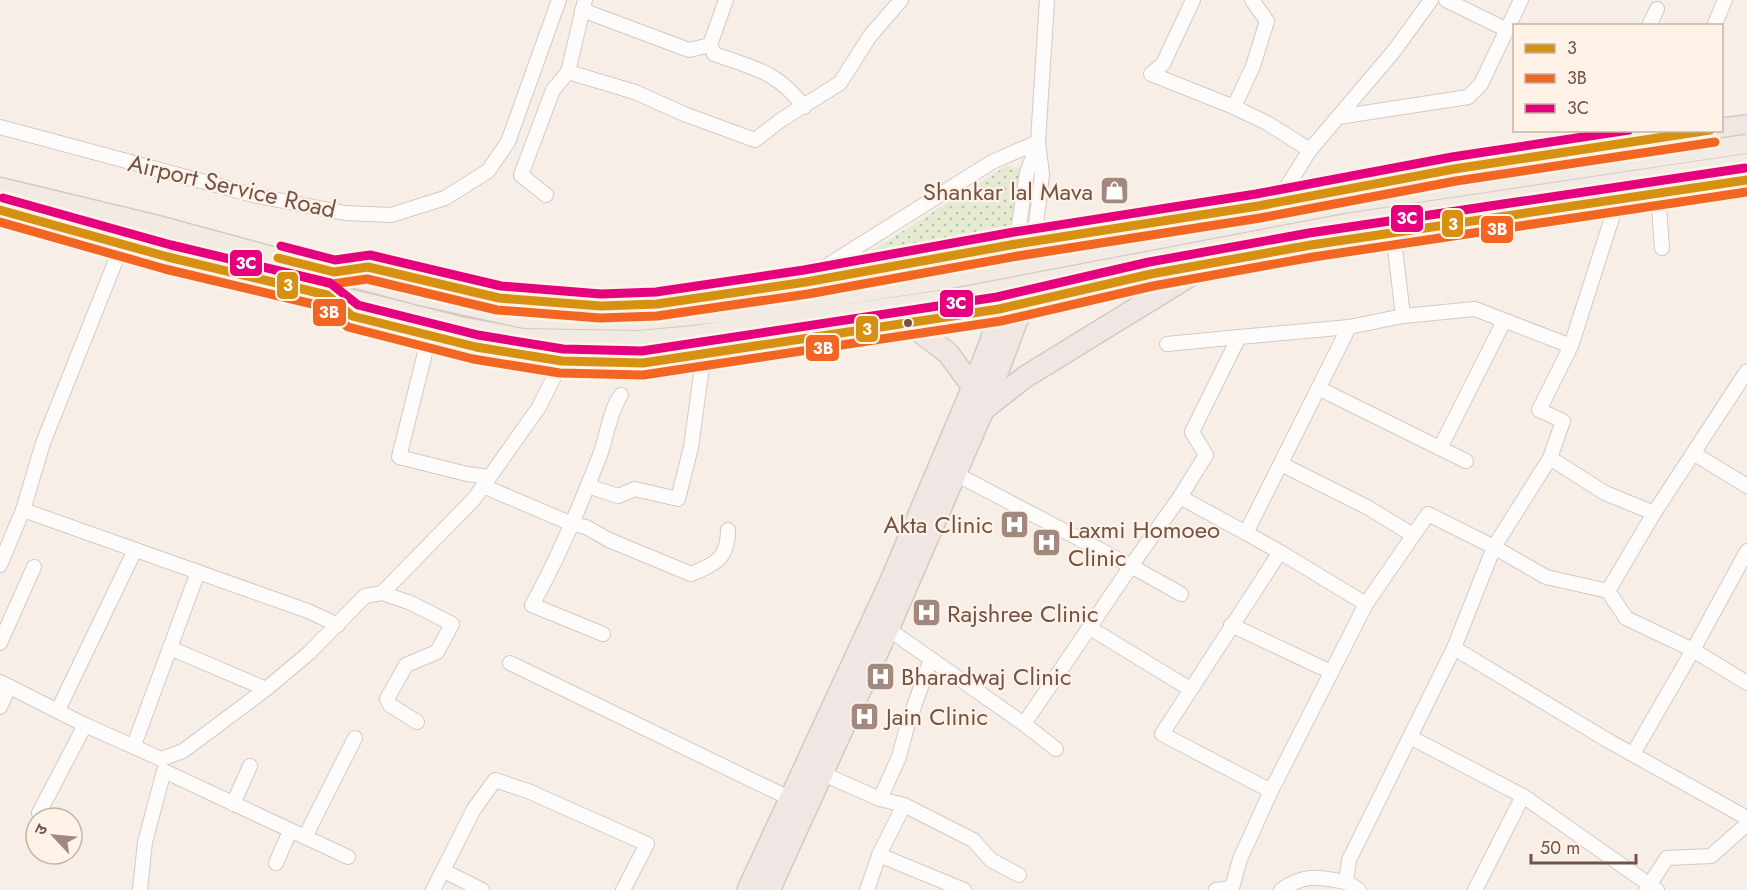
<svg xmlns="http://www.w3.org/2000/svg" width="1747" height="890" font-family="Jost,'Noto Sans Devanagari',sans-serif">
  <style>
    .garden { fill: url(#garden-dots) }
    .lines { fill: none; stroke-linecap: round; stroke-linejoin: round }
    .minor-casing { stroke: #d4cac5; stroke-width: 16 }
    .major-casing { stroke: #d5c9c4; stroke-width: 21 }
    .highway-casing { stroke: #d5c9c4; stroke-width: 24 }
    .minor { stroke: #fefcfb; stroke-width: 14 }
    .major { stroke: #f2ebe4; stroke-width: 18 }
    .highway { stroke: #f0e6e3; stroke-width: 21 }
    .major-bridge-casing { stroke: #d5c9c4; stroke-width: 21; stroke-linecap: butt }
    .major-bridge { stroke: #f2ebe4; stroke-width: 18 }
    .bus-1-casing { stroke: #fff2e7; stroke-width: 14 }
    .bus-2-casing { stroke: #fff2e7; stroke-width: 14 }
    .bus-3-casing { stroke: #fff2e7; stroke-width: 14 }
    .bus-1 { stroke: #d69112; stroke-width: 9 }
    .bus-2 { stroke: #f26522; stroke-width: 9 }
    .bus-3 { stroke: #e5007d; stroke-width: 9 }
    .bus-dot { fill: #735248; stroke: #fff2e7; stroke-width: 2 }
    .labels { text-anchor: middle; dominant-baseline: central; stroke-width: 4.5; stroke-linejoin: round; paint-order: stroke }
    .street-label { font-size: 24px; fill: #735248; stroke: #fff2e7 }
    .poi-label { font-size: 24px; fill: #735248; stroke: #fff2e7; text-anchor: start }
    .line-badge { stroke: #fff2e7; stroke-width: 2 }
    .badge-label { font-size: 16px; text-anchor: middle; font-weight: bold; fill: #fff }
  </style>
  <defs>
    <pattern id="garden-dots" width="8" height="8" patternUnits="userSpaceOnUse" patternTransform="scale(1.5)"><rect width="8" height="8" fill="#e4ebd2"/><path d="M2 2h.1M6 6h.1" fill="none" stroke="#bdc1ac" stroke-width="1.8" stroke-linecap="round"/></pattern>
  </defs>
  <rect width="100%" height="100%" fill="#f6eee7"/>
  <polygon class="garden" points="1006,166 1022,168 1014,228 1006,234 865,255"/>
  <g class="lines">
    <defs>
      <g id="minor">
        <path d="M726,0L710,45L714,54C754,68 777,71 804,107"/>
        <polyline points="1193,0 1163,64 1151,74 1234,107"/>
        <polyline points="1252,0 1267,21 1253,66 1234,107 1267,123 1310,150"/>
        <polyline points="1446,0 1505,29"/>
        <polyline points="582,10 689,50 710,45"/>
        <polyline points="1649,26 1657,9"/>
        <polyline points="1714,26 1725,0"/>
        <polyline points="568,72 635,92 684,114 755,140 781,120 840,83 870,36 901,0"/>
        <polyline points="1338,117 1468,97 1481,84 1521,0"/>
        <polyline points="0,127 257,196 345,213 391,215 445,198 488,171 508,142 559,0"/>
        <polyline points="1612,130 1618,145"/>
        <polyline points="1658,193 1662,248"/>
        <polyline points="546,195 521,175 553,90 568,72 585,0"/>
        <polyline points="1276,204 1310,150 1394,51 1431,0"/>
        <polyline points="1034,242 1042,174 1038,142 1047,0"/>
        <polyline points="339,272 368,267 499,298 559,304 657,304 806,282 1016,244 1027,173 1038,142"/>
        <polyline points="807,282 825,267 992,162 1038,142"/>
        <polyline points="327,295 352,316 476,347 562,361 643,363 999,309"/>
        <polyline points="1403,316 1475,309 1571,346"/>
        <polyline points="428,341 399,457 467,474 489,477"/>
        <polyline points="1167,344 1239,337"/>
        <polyline points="1318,388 1466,461"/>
        <polyline points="1440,448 1504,321"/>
        <polyline points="1693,453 1747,486"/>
        <polyline points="1550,458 1563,421 1539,410 1571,346 1618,199"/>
        <polyline points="1281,464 1367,507 1413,535"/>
        <polyline points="956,474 1131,566 1180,497 1246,533"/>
        <path d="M483,486L572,524L586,527L609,540L691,574C715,564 728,559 728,530"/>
        <polyline points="588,486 618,496 635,489 678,499 691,447 704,352"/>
        <polyline points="1180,497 1206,455 1192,432 1239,337 1349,327"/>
        <polyline points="23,510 308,611 338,625"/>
        <polyline points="1747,551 1693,650 1747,683"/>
        <polyline points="0,565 23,510 43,443 122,245"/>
        <polyline points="1608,591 1654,513 1747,371"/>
        <polyline points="382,593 474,499 539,407 562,361"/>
        <polyline points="1366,604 1428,514 1494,547 1550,458 1605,493 1654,513"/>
        <polyline points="1231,625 1331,672"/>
        <polyline points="1090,628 1190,689"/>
        <polyline points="888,629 1024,724 1131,566 1181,594"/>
        <path d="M603,634L532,605C559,557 580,506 600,455C607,436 610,410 621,395"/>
        <polyline points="0,643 34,567"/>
        <polyline points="170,648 266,689"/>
        <polyline points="1454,648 1607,740 1747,818"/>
        <polyline points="510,663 789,798"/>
        <polyline points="0,682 85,725 161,759 183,751 266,689 309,653 365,596 382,593 411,603 452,624 437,652 406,665 387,699 390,705 417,722"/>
        <polyline points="0,707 9,687"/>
        <polyline points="58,710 135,550"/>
        <polyline points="1024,724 1056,749"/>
        <polyline points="1410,737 1523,796"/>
        <polyline points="134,745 198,572"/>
        <polyline points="821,773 880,799 904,805 973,840 991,860 1019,875"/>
        <polyline points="1271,791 1162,734 1280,552 1246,533 1349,327 1403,316 1394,240 1398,230"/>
        <polyline points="880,799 899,757 908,723 931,659"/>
        <polyline points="233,804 250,766"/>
        <polyline points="39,813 85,725"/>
        <polyline points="305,837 348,857"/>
        <polyline points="879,855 904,805"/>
        <polyline points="276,863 290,831"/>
        <polyline points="444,871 482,890"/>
        <polyline points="140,890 145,842 164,771 305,837 355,738"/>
        <polyline points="433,890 474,809 495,780 528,791 647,844 623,890"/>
        <polyline points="867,890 879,855 964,890"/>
        <polyline points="1216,890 1232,888 1240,859 1271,791 1366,604 1280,552"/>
        <path d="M1281,890C1306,873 1317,877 1346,882"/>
        <polyline points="1359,890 1346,882 1349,860 1454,648 1494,547 1546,577 1608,591 1626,618 1693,650 1633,754"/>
        <polyline points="1475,890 1523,796 1657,890"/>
        <polyline points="1646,890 1667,858 1711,856 1747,824"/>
      </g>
      <g id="major">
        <polyline points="0,187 154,224 416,295"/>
        <polyline points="0,210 168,257 373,304"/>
      </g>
      <g id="highway">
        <polyline points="1722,129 1747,126"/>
        <polyline points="999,309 1151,274 1311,245 1747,180"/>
        <polyline points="908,323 948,353 973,387"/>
        <polyline points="984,409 1025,377 1199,270"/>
        <polyline points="748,890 890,583 973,387 991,341 1016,244 1258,206 1454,169 1713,130"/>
        <polyline points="769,890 888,629 983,410 1023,304 1033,245"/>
      </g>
    </defs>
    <use href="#minor" class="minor-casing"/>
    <use href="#major" class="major-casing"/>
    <use href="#highway" class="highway-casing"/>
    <use href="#minor" class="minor"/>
    <use href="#major" class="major"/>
    <use href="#highway" class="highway"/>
    <defs>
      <g id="major-bridge">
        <polyline points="416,295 525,319 637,321 742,311 950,279 1343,204 1747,144"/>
        <polyline points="373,304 460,326 523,338 638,340 694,335 953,298 1346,223 1747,163"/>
      </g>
    </defs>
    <use href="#major-bridge" class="major-bridge-casing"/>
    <use href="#major-bridge" class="major-bridge"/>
    <defs>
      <g id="bus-1">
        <polyline points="0,210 168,257 327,295 352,316 476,347 562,361 643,363 999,309 1151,274 1311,245 1747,180"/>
        <polyline points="278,258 334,272 368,267 499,298 601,306 657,304 806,282 1016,244 1258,206 1454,169 1710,130"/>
      </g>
      <g id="bus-2">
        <polyline points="0,222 165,269 321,306 348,327 473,359 560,373 643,375 1001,321 1153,286 1313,257 1747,192"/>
        <polyline points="275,270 332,284 367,279 497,310 600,318 657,316 808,294 1018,256 1260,218 1456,181 1715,142"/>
      </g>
      <g id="bus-3">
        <polyline points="3,198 171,245 330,283 358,305 478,335 563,349 642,351 997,297 1149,262 1309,233 1745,168"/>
        <polyline points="281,246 335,260 370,255 501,286 601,294 656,292 804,270 1014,232 1256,194 1452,157 1629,130"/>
      </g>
    </defs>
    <use href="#bus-1" class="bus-1-casing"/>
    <use href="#bus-2" class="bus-2-casing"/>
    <use href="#bus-3" class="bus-3-casing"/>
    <use href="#bus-1" class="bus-1"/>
    <use href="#bus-2" class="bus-2"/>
    <use href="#bus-3" class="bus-3"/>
  </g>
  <defs>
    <symbol id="shop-square" viewBox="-11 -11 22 22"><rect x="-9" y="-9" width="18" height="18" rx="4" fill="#a18980" stroke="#fff2e7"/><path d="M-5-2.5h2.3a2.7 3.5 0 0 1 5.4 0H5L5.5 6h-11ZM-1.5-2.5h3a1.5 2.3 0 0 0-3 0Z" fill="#fff"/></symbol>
    <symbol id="hospital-square" viewBox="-11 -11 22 22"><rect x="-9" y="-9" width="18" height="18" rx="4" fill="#a18980" stroke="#fff2e7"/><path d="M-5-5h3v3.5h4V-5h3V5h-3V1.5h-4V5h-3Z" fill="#fff"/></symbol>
  </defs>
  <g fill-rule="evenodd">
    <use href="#shop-square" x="1098" y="174" width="33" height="33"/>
    <use href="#hospital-square" x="998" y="508" width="33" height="33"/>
    <use href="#hospital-square" x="1030" y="526" width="33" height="33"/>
    <use href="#hospital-square" x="910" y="596" width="33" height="33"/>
    <use href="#hospital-square" x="864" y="660" width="33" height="33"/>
    <use href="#hospital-square" x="848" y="700" width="33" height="33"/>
  </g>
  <circle class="bus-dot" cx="908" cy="323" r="5"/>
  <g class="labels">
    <g class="street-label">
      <text transform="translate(232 186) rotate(13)">Airport Service Road</text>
    </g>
    <g class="poi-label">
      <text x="1093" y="191" text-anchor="end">Shankar lal Mava</text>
      <text x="993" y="524" text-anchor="end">Akta Clinic</text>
      <text x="1068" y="529">Laxmi Homoeo<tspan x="1068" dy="28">Clinic</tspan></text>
      <text x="947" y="613">Rajshree Clinic</text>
      <text x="901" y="676">Bharadwaj Clinic</text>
      <text x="886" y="716">Jain Clinic</text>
    </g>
  </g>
  <g class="line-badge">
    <rect x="1390" y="204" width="34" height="29" rx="6" fill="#e5007d"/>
    <rect x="1441" y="209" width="23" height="29" rx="6" fill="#d69112"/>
    <rect x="1480" y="215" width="34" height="29" rx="6" fill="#f26522"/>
    <rect x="229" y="249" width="34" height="28" rx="6" fill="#e5007d"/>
    <rect x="276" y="271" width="23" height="29" rx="6" fill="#d69112"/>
    <rect x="939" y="289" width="35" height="29" rx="6" fill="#e5007d"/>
    <rect x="312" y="298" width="35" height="29" rx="6" fill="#f26522"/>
    <rect x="855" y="315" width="24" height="28" rx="6" fill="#d69112"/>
    <rect x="805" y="334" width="35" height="28" rx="6" fill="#f26522"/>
  </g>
  <g class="badge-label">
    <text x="1407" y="224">3C</text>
    <text x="1453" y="230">3</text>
    <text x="1497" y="235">3B</text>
    <text x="246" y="269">3C</text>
    <text x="288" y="291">3</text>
    <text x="956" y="309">3C</text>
    <text x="329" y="318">3B</text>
    <text x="867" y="335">3</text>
    <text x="823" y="354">3B</text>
  </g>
  <rect x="1513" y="24" width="210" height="108" fill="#fff2e7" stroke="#c7b2a7" stroke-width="1.5"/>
  <rect x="1525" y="44" width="30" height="9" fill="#d69112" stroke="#c7b2a7" stroke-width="1.5"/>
  <text x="1567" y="54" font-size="18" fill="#735248">3</text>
  <rect x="1525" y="74" width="30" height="9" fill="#f26522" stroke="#c7b2a7" stroke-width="1.5"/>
  <text x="1567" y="84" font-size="18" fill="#735248">3B</text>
  <rect x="1525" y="104" width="30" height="9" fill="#e5007d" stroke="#c7b2a7" stroke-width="1.5"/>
  <text x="1567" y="114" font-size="18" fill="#735248">3C</text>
  <g transform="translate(54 836) rotate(296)"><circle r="28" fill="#fff2e7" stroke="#c7b2a7" stroke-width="1.5"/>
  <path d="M0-4.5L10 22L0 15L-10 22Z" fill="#a18980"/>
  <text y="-9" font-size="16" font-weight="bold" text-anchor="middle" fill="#735248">उ</text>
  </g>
  <path d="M1531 854v9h105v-9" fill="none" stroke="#735248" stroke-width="3"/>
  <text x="1540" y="854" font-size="18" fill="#735248" stroke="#fff2e7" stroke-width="4.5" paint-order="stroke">50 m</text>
</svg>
